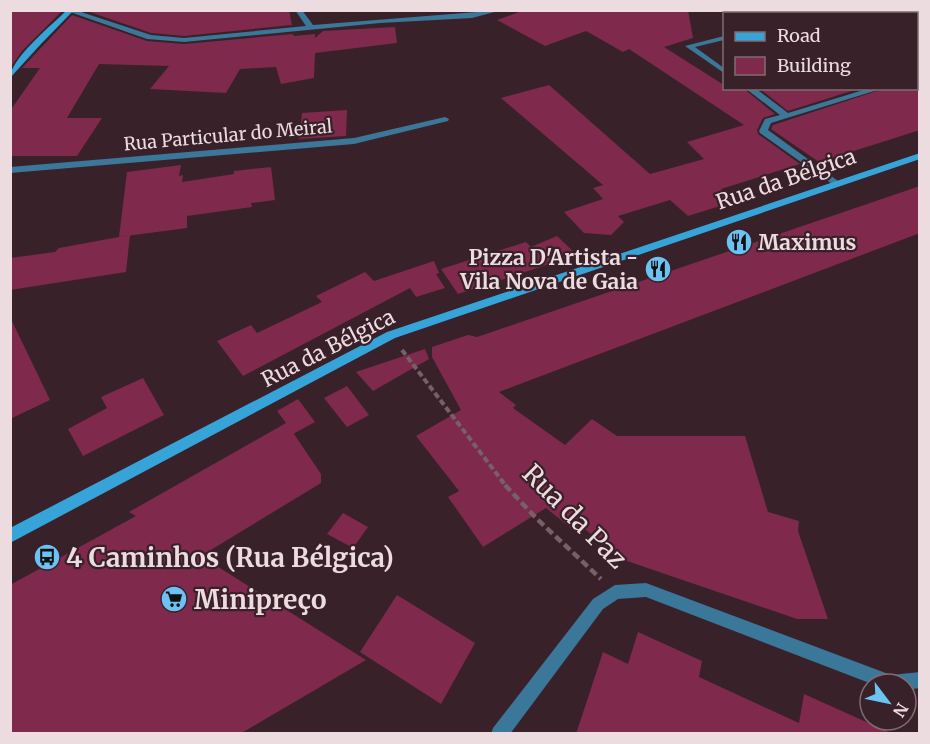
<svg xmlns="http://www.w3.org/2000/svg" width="930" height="744" font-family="Merriweather,serif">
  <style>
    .building { fill: #7f294d }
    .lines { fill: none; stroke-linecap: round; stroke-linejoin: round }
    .path-far1 { stroke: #766168; stroke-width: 4; stroke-dasharray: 6 3; stroke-linecap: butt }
    .path { stroke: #766168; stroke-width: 4.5; stroke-dasharray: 8 4; stroke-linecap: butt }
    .street { fill: #3a7799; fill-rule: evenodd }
    .secondary { fill: #36a3d9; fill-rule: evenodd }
    .labels { text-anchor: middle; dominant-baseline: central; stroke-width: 4.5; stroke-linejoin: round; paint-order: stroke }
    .far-street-label { font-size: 18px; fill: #ecdce0; stroke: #382129 }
    .street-label { font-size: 21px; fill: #ecdce0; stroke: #382129 }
    .poi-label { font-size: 21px; font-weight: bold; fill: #ecdce0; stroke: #382129; text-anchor: start }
    .near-street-label { font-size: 26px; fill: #ecdce0; stroke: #382129 }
    .near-poi-label { font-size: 26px; font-weight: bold; fill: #ecdce0; stroke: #382129; text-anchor: start }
  </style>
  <rect width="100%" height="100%" fill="#382129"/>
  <g class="building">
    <polygon points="10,10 63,10 22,51 10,68"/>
    <polygon points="84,10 289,10 292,25 184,36 151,33"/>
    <polygon points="525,10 688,10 693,38 664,47 724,85 724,88 743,88 775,114 763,118 757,130 758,134 800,164 721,189 736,201 688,216 670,200 618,216 624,222 611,235 584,233 564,212 603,199 593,188 603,185 501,98 549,85 650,174 704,159 687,142 744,125 629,49 623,52 586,31 545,46 497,20"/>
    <polygon points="72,15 147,41 184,44 293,34 294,36 315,34 315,38 323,31 395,27 397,43 315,53 314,78 281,84 276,67 240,69 226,93 150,89 169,66 99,64 67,118 102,118 77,156 10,156 10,111 40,68 22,68"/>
    <polygon points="759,88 861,88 788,111"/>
    <polygon points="886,88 920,88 920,130 819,162 771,129 773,125"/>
    <polygon points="347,110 346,136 299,139 302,113"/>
    <polygon points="181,165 179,176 183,175 182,182 234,174 234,171 271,167 275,200 251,203 252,207 187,216 187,228 119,237 127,172"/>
    <polygon points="920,186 920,233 499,392 516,405 513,408 565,445 592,419 617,436 745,436 768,512 799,521 798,531 828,619 797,619 624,560 582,527 577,533 546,508 483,547 448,497 459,491 416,436 461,410 432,357 432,347 468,335 477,337"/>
    <polygon points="130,235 126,272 10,290 10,258 55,252 59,248"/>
    <polygon points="557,236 577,255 458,294 441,269 526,242 531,247"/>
    <polygon points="434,261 439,273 436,274 445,288 416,297 410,288 243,376 217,341 251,325 257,333 322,302 316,296 365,272 374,281"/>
    <polygon points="10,317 50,400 10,419"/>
    <polygon points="425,349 429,359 373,391 356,372"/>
    <polygon points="143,378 164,415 83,456 68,429 107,408 101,397"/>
    <polygon points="347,386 369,415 347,427 324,398"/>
    <polygon points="298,399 315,422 293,434 292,431 321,474 321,483 201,556 366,660 240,734 10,734 10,585 136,516 129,512 286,423 277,411"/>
    <polygon points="343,513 368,527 353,548 327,534"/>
    <polygon points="397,595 475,643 441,704 360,652"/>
    <polygon points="638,632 702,661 699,677 799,723 804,694 893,734 576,734 603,652 628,664"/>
  </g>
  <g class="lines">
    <polyline class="path-far1" points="402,350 506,486"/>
    <polyline class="path" points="505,485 536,518 601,579"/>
    <g class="street">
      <polygon points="75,10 151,35 184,38 306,26 295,10 302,10 313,25 502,10 472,18 380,23 184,42 147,39 67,11"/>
      <polygon points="830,10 841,10 834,14 823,14"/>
      <polygon points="886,10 893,10 895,14 888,14"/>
      <rect x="916" y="23" width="4" height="4"/>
      <polygon points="724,36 724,40 695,47 724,68 724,73 685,46"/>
      <polygon points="745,88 755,88 788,113 870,88 884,88 771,123 768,130 838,181 838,185 835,186 760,133 759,131 765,119 780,115"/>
      <polygon points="445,117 449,119 448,121 354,144 10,173 10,167 354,138"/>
      <polygon points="646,583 891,675 920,672 920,688 906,690 906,684 872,684 646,597 618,599 603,609 510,734 491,734 493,728 593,599 615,585"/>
    </g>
    <g class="secondary">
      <path d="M67,10H74L40,45L10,78C10,59 52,25 67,10Z"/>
      <polygon points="920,153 920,159 395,338 10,543 10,528 387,332"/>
    </g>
  </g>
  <defs>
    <symbol id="restaurant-disc" viewBox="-11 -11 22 22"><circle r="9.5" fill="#6cc2f3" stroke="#382129"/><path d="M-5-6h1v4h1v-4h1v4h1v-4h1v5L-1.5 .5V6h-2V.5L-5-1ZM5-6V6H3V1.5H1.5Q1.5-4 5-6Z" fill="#111"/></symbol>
    <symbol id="bus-disc" viewBox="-11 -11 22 22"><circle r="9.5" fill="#6cc2f3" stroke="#382129"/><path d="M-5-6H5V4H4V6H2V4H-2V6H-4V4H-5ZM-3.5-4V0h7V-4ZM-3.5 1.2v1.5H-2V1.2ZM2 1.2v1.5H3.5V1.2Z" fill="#111"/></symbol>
    <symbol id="supermarket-disc" viewBox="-11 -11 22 22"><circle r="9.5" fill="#6cc2f3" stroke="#382129"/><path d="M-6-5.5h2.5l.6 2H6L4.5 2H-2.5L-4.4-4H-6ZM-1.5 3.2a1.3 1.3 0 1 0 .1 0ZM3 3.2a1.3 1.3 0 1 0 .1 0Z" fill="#111"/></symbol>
  </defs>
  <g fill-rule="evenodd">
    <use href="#restaurant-disc" x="724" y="227" width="30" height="30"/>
    <use href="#restaurant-disc" x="643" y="254" width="30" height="30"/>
    <use href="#bus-disc" x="32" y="542" width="30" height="30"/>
    <use href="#supermarket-disc" x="159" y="584" width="30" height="30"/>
  </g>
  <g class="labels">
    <g class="far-street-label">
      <text transform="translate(228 135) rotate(-5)">Rua Particular do Meiral</text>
    </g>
    <g class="street-label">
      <text transform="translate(786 179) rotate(-19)">Rua da Bélgica</text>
      <text transform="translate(328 348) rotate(-27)">Rua da Bélgica</text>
    </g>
    <g class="poi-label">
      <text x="758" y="242">Maximus</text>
      <text x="638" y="257" text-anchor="end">Pizza D'Artista -<tspan x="638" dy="24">Vila Nova de Gaia</tspan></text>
    </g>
    <g class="near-street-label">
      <text transform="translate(575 516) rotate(45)">Rua da Paz</text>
    </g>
    <g class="near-poi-label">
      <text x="66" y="557">4 Caminhos (Rua Bélgica)</text>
      <text x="194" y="599">Minipreço</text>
    </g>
  </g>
  <rect width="930" height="744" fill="none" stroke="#ecdce0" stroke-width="24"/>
  <rect x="723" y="12" width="195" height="78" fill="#382129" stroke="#806c72" stroke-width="1.5"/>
  <rect x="735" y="32" width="30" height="9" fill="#36a3d9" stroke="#806c72" stroke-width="1.5"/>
  <text x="777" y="42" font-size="18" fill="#ecdce0">Road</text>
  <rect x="735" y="57" width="30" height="18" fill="#7f294d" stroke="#806c72" stroke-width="1.5"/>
  <text x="777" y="72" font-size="18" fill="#ecdce0">Building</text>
  <g transform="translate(888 702) rotate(122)"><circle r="28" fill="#382129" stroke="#806c72" stroke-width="1.5"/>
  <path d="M0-4.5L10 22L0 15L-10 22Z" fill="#6cc2f3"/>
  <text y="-9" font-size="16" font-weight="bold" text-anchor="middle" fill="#ecdce0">N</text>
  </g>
</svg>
